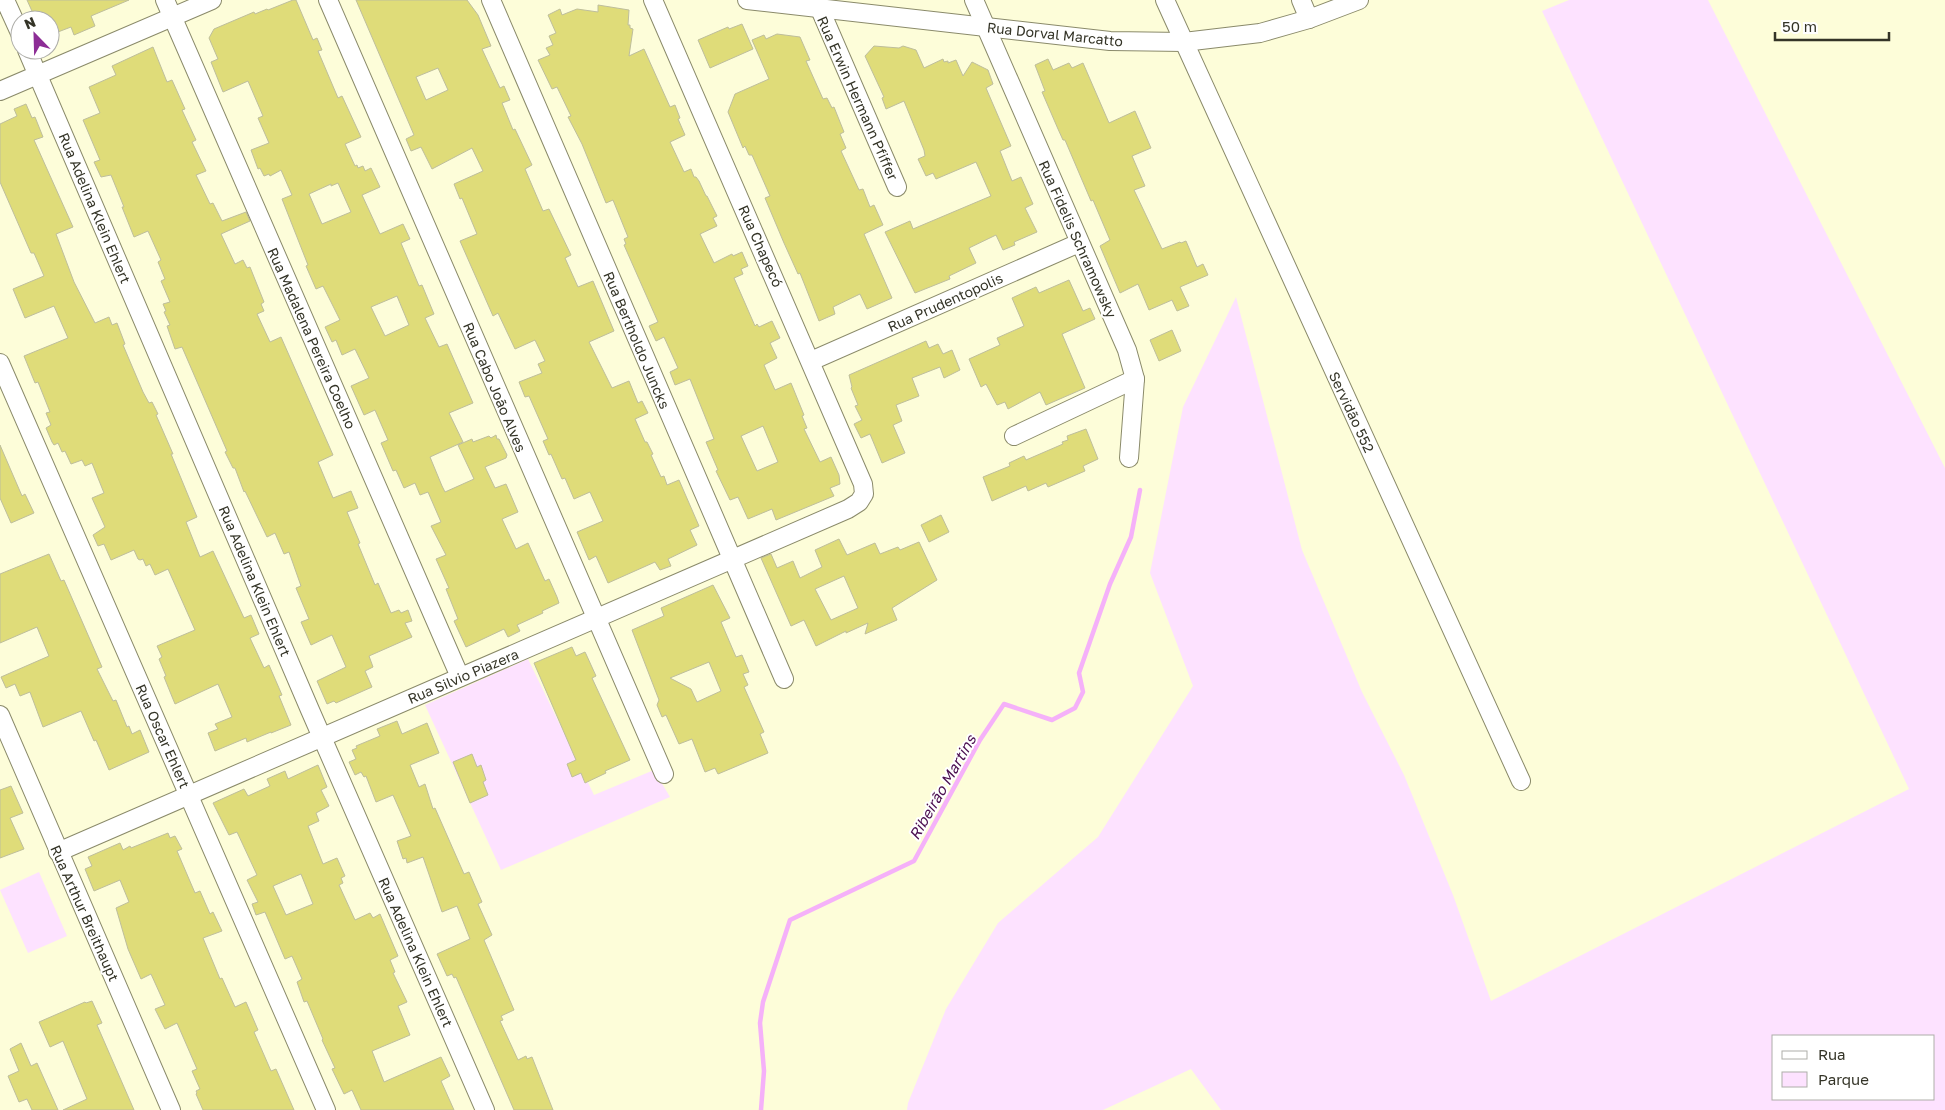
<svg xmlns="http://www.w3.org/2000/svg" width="1945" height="1110" font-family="'Golos Text',sans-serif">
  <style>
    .green { fill: #fde2ff; fill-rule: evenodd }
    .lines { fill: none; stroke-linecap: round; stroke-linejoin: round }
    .stream { stroke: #f5b1f9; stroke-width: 4.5 }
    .building { fill: #dfdc79; stroke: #bebe9c; fill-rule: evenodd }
    .minor-casing { stroke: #8a8a6a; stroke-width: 20 }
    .minor { stroke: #fff; stroke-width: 18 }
    .labels { text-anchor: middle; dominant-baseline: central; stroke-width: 4; stroke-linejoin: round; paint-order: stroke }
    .street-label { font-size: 14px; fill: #343427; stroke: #fff }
    .water-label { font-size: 15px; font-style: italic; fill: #4b0f50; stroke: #fff }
  </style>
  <rect width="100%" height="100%" fill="#fdfdd9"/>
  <g class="green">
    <path d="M1569,0H1708L1945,468V1110H1221L1191,1069L1103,1110H907L908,1103L946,1009L998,923L1098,837L1193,686L1150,573L1183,407L1236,297L1302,550L1362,692L1404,775L1453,895L1491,1001L1909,789L1542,11ZM1934,1036V1099H1774V1036Z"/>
    <polygon points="528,659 594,795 654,770 670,797 501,870 425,705"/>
    <polygon points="39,872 67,936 28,953 0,890"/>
  </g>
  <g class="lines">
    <polyline class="stream" points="761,1110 764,1071 760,1023 763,1002 790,920 914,861 980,740 1004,704 1052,720 1075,708 1083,692 1079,673 1110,584 1131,537 1140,490"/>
  </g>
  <g class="building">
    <polygon points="27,0 129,0 91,16 95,26 74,35 71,27 50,35 50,20 36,20"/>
    <path d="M293,0H296L313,40L317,38L322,50L318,51L338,98L342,96L361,137L345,144L355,166L357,165L358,168L363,166L365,171L371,168L380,187L362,195L380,234L403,224L410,239L401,243L419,286L422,285L434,314L425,318L439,347L447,344L473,403L449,413L463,442L430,457L442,486L445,492L474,479L458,445L472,439L473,442L489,436L491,438L496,435L497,439H499L507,455L506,458L485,467L495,488L506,484L518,512L502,519L516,549L528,543L545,581L549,579L557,597L559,603L542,611L543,613L517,625L520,631L508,637L504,629L466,647L454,621L458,619L446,589L449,588L436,559L446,555L431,526L441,522L428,492L420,495L415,483L404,488L396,470L393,471L381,443L388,440L375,410L364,415L351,386L369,378L355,349L342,355L336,340L332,342L325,327L340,320L323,286L316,289L306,266L308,265L282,199L292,195L281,170L270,176L269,174L264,176L260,168L258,169L251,150L269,143L258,118L263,116L248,81L223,92L211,62L218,59L209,38L214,29L254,12L255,14L267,9L268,10ZM338,183L351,212L322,224L309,194L331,184V186ZM397,296L409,325L385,336L371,307Z"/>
    <path d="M356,0H467L478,15L491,46L482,49L500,88L504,86L510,100L502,103L513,130L515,129L532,165L525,169L543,211L549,209L571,255L565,258L578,287L593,281L614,331L589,342L612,388L629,381L638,403L642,401L648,413L635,419L645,442H647L653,454L651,455L661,477L664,476L667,485L679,480L699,526L690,530L697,545L668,559L671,566L660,570L655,562L608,583L596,556L589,560L577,532L603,521L590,492L574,499L565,478L562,479L551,454L549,455L543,441L548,439L529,396L525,397L519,382L542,373L538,364L545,361L535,340L515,349L498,313L493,316L460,241L477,234L462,198L460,199L454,184L483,171L472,148L432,169L421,147L411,151L406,139L414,135ZM438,68L448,90L426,100L416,77Z"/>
    <path d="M598,5L629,10L628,25H630V28L633,29L629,56L644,49L670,107L675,105L680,118L678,119L685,135L670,142L684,172L691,169L694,177H696L699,181L706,196H707L717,216L713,218L717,226L700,234L714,263L732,254L733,256L742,252L748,266L741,269L743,274L734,278L755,326L757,324L759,327L772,321L780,338L770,343L777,358L764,365L775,390L791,383L804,415L802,416L807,428L804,429L820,462L831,457L839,475L840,484L830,488L834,496L776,520L772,509L748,519L738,497L730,500L716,471L718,470L706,442L714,439L690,379L675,385L670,372L678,368L664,337L656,341L649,326L658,322L624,245L626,244L624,239L628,237L613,200L606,203L582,144L568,117L571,116L557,87L552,89L538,60L550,55L546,48L553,45L549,36L556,33L548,15L560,9L562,15L577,9L598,12ZM763,426L778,462L757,471L741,436Z"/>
    <polygon points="742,24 753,49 710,68 698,40 728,27 729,29"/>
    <polygon points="777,34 800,37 810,60 806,61 823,99 827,98 832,108 834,107 844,132 840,134 846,148 841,151 859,190 863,189 870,207 874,205 883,225 864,234 892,298 867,309 860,294 833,307 835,314 819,321 800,273 798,274 784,243 765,198 770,196 752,155 749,155 745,146 743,148 728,112 735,94 769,79 752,40 764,35 766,39"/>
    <polygon points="874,46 899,48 903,46 916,50 924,68 943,59 944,62 948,61 948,63 956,60 963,76 972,62 988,70 993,84 986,88 1011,146 1000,151 1012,181 1021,177 1033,204 1025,208 1037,232 1014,242 1015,245 1003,250 996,235 969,248 976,263 949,276 950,279 915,293 885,232 910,221 913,229 991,196 976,162 936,179 933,173 926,176 918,159 925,156 924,150 904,101 886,109 882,98 884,97 865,56"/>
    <polygon points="153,47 167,82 172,80 185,109 182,110 196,140 192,142 206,171 196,175 210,204 213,203 222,221 246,212 250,221 221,234 235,264 243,260 247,268 250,267 264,302 261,304 264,311 257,314 270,342 281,337 333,455 318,462 333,498 351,491 358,508 347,512 360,543 358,544 375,585 378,583 391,613 399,610 401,613 408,610 412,621 405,623 412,637 369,656 373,667 365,671 372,687 336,703 334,701 327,704 317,681 346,667 332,635 311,645 301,622 309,619 296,588 301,586 289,552 284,554 275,533 267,537 245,491 244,492 235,468 233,468 225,452 227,451 182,347 175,349 167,326 170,325 164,312 166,311 163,304 170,302 161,281 165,279 158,262 161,260 148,231 134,237 122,207 124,207 111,175 101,177 94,162 100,160 83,120 100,113 89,87 116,75 112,66"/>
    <polygon points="1048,59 1053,70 1069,63 1072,68 1083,63 1109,123 1135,111 1151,148 1132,156 1145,186 1134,190 1162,249 1180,242 1181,243 1186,241 1197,267 1203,264 1208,275 1180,287 1189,306 1177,311 1172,300 1149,310 1138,284 1120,293 1100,246 1110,240 1093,200 1091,201 1065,140 1063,140 1058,129 1042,92 1045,91 1035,65"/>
    <polygon points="26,104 32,118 35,117 43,137 34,140 73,227 56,234 74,282 95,323 109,317 112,325 117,323 125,344 123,345 143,392 149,403 152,402 158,414 156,415 173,454 171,454 197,517 186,522 200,557 213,551 244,618 251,615 259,634 250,638 264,668 269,665 282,695 279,696 291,725 271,733 271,732 247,742 246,738 215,751 208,733 218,729 215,724 232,717 218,684 175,704 164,677 166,676 159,659 162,657 157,646 195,630 168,569 155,575 150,564 146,566 143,559 140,560 138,559 134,550 111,560 104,544 98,546 93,535 105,527 92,498 104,493 92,463 85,466 82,460 71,464 65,451 62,452 58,443 54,445 52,442 46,428 51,425 46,413 50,412 38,382 35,383 24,356 68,338 54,306 25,318 13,289 44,276 34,253 31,253 0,182 0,124 17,116 14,109"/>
    <polygon points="1069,280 1083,311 1090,308 1095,319 1062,334 1085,388 1046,405 1040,392 1008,409 1005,402 997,405 986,384 981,387 969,359 1000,345 997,338 1024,326 1012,298 1036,287 1039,293"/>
    <polygon points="1172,330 1181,351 1159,361 1150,340"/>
    <polygon points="926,341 929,348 938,344 943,354 952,350 960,370 944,378 940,367 912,378 919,396 896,405 902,421 893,425 905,453 882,463 870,434 861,438 854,424 862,420 855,406 858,405 851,388 852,387 849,375"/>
    <polygon points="1086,429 1098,459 1083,466 1085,471 1048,487 1046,483 1028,491 1026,486 992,501 983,477 1010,466 1009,463 1024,456 1026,460 1063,444 1062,442 1068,440 1067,436"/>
    <polygon points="0,445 22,496 25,494 34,513 11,523 0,498"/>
    <polygon points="941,515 949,532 929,542 921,525"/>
    <path d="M839,539L847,555L875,543L880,554L898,547L900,550L919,542L937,580L892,608L897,620L865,634L868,623L846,633V631L816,646L804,620L791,626L761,558L771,554L777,568L793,561L800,578L822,567L815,550ZM844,576L858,608L831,620L815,589Z"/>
    <polygon points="49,554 61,581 64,580 102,667 97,669 113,701 116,700 127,727 129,726 132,734 140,730 149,752 109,770 96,740 94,741 81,711 43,727 30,692 20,696 15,684 6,688 1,677 49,656 37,627 0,643 0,574"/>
    <path d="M713,585L730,618L721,622L736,657L742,655L749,672L743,674L748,685L744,687L764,732L760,734L768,753L718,774L715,768L705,772L692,739L679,744L666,715L662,717L657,705L659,700L632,630L664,616L661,608ZM709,662L721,691L697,702L691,689L670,678Z"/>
    <polygon points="572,647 576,656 585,652 586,654 596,676 592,678 630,760 605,771 606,773 585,783 581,773 572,777 567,764 576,760 534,663"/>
    <polygon points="397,721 402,734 427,723 439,753 410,765 419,787 425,784 433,809 435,808 464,874 469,872 482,902 478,904 492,935 484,940 514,1010 501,1016 503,1020 500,1021 518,1060 526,1056 527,1059 532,1057 553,1110 514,1110 456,977 454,978 452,974 447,976 437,954 470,939 457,906 442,912 423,857 407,863 406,858 403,859 397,841 411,836 393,795 376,802 366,776 364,777 361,772 355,775 349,762 356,759 352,750 357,748 356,746 380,736 377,729"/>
    <polygon points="472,754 477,767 481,765 486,780 483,782 488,795 470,803 453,762"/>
    <path d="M318,765L327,787L321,790L329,806L316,813L319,821L308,826L323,864L337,858L345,876L341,878L343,883L339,885L355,920L370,913L373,918L380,914L398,956L390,960L395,972L393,973L407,1002L398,1006L410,1035L372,1051L384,1082L441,1057L450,1076L441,1081L454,1110H361L352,1090L344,1094L332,1069L335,1068L322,1040L323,1039L307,1001L304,1002L297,982L302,979L292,956L285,959L265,912L256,915L252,904L258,902L247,880L257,875L237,832L229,835L213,803L244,789L248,796L270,786L267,779L285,771L288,779ZM301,874L313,904L286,915L273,886Z"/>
    <polygon points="11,786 23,813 10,818 24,849 0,858 0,790"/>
    <polygon points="168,833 170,838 175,836 182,849 177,851 195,893 200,891 210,914 213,912 222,931 203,938 220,979 222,978 235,1007 246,1002 258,1030 254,1032 271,1071 276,1069 294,1110 203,1110 196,1094 197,1093 196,1091 200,1089 192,1071 197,1069 177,1023 165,1029 155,1009 165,1005 151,974 141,979 128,949 116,908 129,902 120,880 94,891 85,869 92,866 88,857 120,843 123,850 130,846 131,848"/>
    <polygon points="92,1001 102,1023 97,1025 134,1110 63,1110 87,1099 63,1041 50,1047 39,1022 85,1002 86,1003"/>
    <polygon points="21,1043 31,1066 37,1063 58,1110 32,1110 27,1099 19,1102 8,1076 19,1071 10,1049"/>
  </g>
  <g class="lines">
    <defs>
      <g id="minor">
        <polyline points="5,0 20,33"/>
        <polyline points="165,0 460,677"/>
        <polyline points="328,0 664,774"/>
        <polyline points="491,0 784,679"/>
        <polyline points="747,0 1110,41 1184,42 1260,33 1309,19 1359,0"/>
        <polyline points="816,0 897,187"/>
        <polyline points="974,0 1127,350 1135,379 1129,458"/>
        <polyline points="1165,0 1521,781"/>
        <polyline points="1301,0 1309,19"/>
        <polyline points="27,50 310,710 485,1110"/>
        <polyline points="0,91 212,0"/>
        <polyline points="811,361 1079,243"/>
        <polyline points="0,363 326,1110"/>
        <polyline points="1014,436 1135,379"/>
        <polyline points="0,715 171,1110"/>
        <polyline points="58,852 848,509 859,502 864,494 863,484 653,0"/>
      </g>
    </defs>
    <use href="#minor" class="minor-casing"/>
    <use href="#minor" class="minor"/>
  </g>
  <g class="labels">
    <g class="street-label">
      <text transform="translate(1055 34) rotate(6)">Rua Dorval Marcatto</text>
      <text transform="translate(858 98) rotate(66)">Rua Erwin Hermann Pfiffer</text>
      <text transform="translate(95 208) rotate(67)">Rua Adelina Klein Ehlert</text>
      <text transform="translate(1078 239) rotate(66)">Rua Fidelis Schramowsky</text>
      <text transform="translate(761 246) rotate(66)">Rua Chapecó</text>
      <text transform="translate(945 302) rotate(-24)">Rua Prudentopolis</text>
      <text transform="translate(312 338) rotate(66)">Rua Madalena Pereira Coelho</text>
      <text transform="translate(637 340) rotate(67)">Rua Bertholdo Juncks</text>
      <text transform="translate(495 387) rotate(67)">Rua Cabo João Alves</text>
      <text transform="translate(1352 412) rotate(65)">Servidão 552</text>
      <text transform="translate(255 581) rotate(67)">Rua Adelina Klein Ehlert</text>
      <text transform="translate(463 676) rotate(-23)">Rua Silvio Piazera</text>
      <text transform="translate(163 736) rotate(66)">Rua Oscar Ehlert</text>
      <text transform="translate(85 913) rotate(66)">Rua Arthur Breithaupt</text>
      <text transform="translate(416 952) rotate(66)">Rua Adelina Klein Ehlert</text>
    </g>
    <g class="water-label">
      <text transform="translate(942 787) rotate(-60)">Ribeirão Martins</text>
    </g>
  </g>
  <rect x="1772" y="1035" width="162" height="65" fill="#ffffff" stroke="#aeaea9"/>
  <rect x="1782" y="1051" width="25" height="8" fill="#ffffff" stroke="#aeaea9"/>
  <text x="1818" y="1060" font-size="15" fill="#343427">Rua</text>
  <rect x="1782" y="1072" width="25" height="15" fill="#fde2ff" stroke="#aeaea9"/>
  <text x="1818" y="1085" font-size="15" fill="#343427">Parque</text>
  <g transform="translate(35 35) rotate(337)"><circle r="24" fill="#ffffff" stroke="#aeaea9"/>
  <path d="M0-4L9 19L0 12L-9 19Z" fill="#8d2d96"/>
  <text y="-8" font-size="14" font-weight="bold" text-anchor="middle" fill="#343427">N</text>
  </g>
  <path d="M1775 32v8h114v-8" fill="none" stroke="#343427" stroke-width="2.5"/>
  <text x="1782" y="32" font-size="15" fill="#343427" stroke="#ffffff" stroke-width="4" paint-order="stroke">50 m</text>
</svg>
